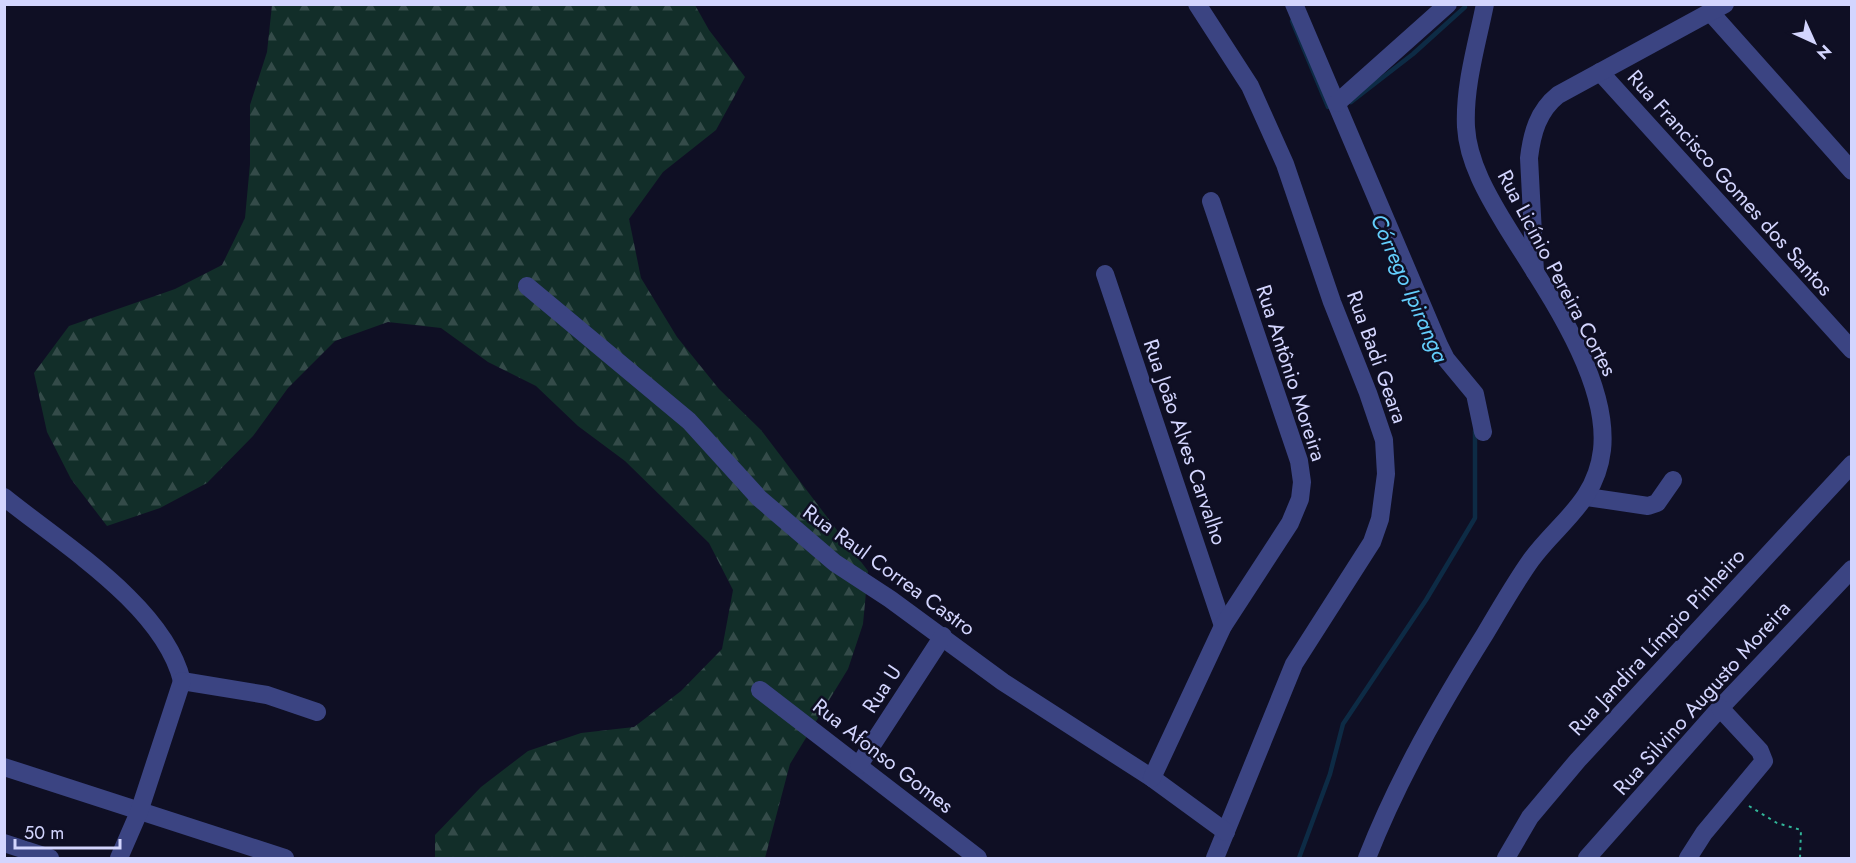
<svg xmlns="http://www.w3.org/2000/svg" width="1856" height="863" font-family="Jost,sans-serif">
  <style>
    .forest { fill: url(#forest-firs) }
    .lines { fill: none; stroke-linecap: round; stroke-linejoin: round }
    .stream { stroke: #0d2b45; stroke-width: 4.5 }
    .path { stroke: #31b497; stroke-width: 2; stroke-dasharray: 3 4.5; stroke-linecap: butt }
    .minor { stroke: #3b4482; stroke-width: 18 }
    .labels { text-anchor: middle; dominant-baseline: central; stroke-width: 5; stroke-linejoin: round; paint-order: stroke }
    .street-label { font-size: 21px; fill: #d3d5fe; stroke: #0f0f24 }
    .water-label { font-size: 22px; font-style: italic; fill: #63cefc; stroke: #0f0f24 }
  </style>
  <defs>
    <pattern id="forest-firs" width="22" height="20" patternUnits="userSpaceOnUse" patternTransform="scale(1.5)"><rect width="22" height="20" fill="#122e29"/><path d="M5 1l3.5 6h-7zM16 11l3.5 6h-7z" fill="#344b49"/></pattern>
  </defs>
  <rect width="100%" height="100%" fill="#0f0f24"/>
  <polygon class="forest" points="272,5 695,5 709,30 745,77 716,130 663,172 629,219 641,278 677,337 719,389 761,430 868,571 863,624 848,669 790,764 765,858 435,858 435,835 481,787 528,751 581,733 634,727 681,691 722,649 733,590 709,543 625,461 578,426 536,386 488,362 441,328 388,322 335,341 288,388 253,436 207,483 160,508 107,526 71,479 47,432 34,373 69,326 175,289 222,265 245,218 250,164 250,105 267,52"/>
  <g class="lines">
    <g class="stream">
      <polyline points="1292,21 1328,107"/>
      <polyline points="1351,102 1413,54 1465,7"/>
      <polyline points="1299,858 1330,774 1343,724 1426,600 1475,518 1475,431"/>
    </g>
    <polyline class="path" points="1749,806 1777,823 1801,830 1800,858"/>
    <g class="minor">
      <polyline points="1197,4 1250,86 1285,164 1332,302 1368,393 1384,440 1386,474 1380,519 1372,542 1294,664 1215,858"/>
      <polyline points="1294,4 1439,345 1446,359 1475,394 1483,432"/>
      <polyline points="1711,13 1852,171"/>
      <polyline points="1600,72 1852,350"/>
      <polyline points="1337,103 1448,4"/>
      <path d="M1535,272L1529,158C1532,133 1538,111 1558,95L1725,4"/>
      <polyline points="1105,274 1223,626"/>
      <polyline points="527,286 689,421 759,498 835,563 890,599 1003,682 1152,778 1226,832"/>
      <path d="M4,497C62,544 164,606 182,681"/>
      <polyline points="1587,497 1648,506 1657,503 1673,480"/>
      <polyline points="182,681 267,695 317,712"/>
      <polyline points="760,690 978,858"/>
      <polyline points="859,765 943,636"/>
      <polyline points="4,767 285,858"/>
      <polyline points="1152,778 1223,626 1290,523 1300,499 1302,482 1299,461 1211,201"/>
      <polyline points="4,843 50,858"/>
      <polyline points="119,858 139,812 182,681"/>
      <path d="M1367,858C1398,779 1440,706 1485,634C1500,609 1514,584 1531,560C1559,522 1596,502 1602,450C1610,377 1542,285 1505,224C1488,196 1468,162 1466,127C1464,86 1477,44 1485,4"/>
      <polyline points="1506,858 1530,817 1578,760 1852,464"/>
      <polyline points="1587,858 1720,708 1852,569"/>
      <polyline points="1688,858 1704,833 1764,761 1760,751 1720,708"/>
    </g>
  </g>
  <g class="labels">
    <g class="street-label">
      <text transform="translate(1730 183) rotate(48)">Rua Francisco Gomes dos Santos</text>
      <text transform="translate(1557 273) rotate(62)">Rua Licínio Pereira Cortes</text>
      <text transform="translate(1377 357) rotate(70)">Rua Badi Geara</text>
      <text transform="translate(1291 373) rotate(72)">Rua Antônio Moreira</text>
      <text transform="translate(1185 442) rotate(71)">Rua João Alves Carvalho</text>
      <text transform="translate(889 570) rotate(36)">Rua Raul Correa Castro</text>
      <text transform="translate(1657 642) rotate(-47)">Rua Jandira Límpio Pinheiro</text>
      <text transform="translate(882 689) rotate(-57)">Rua U</text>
      <text transform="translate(1702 698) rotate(-48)">Rua Silvino Augusto Moreira</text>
      <text transform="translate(883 756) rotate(38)">Rua Afonso Gomes</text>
    </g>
    <g class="water-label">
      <text transform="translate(1410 288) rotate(66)">Córrego Ipiranga</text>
    </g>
  </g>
  <rect width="1856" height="863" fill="none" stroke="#d3d5fe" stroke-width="12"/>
  <g transform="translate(1814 42) rotate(135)" stroke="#0f0f24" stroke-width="4.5" paint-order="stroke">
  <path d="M0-4.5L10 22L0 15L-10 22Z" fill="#d3d5fe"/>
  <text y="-9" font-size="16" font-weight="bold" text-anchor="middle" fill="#d3d5fe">N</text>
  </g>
  <path d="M15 839v9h105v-9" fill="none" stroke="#d3d5fe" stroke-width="3"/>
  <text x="24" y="839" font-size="18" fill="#d3d5fe" stroke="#0f0f24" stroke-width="4.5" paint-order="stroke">50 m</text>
</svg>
